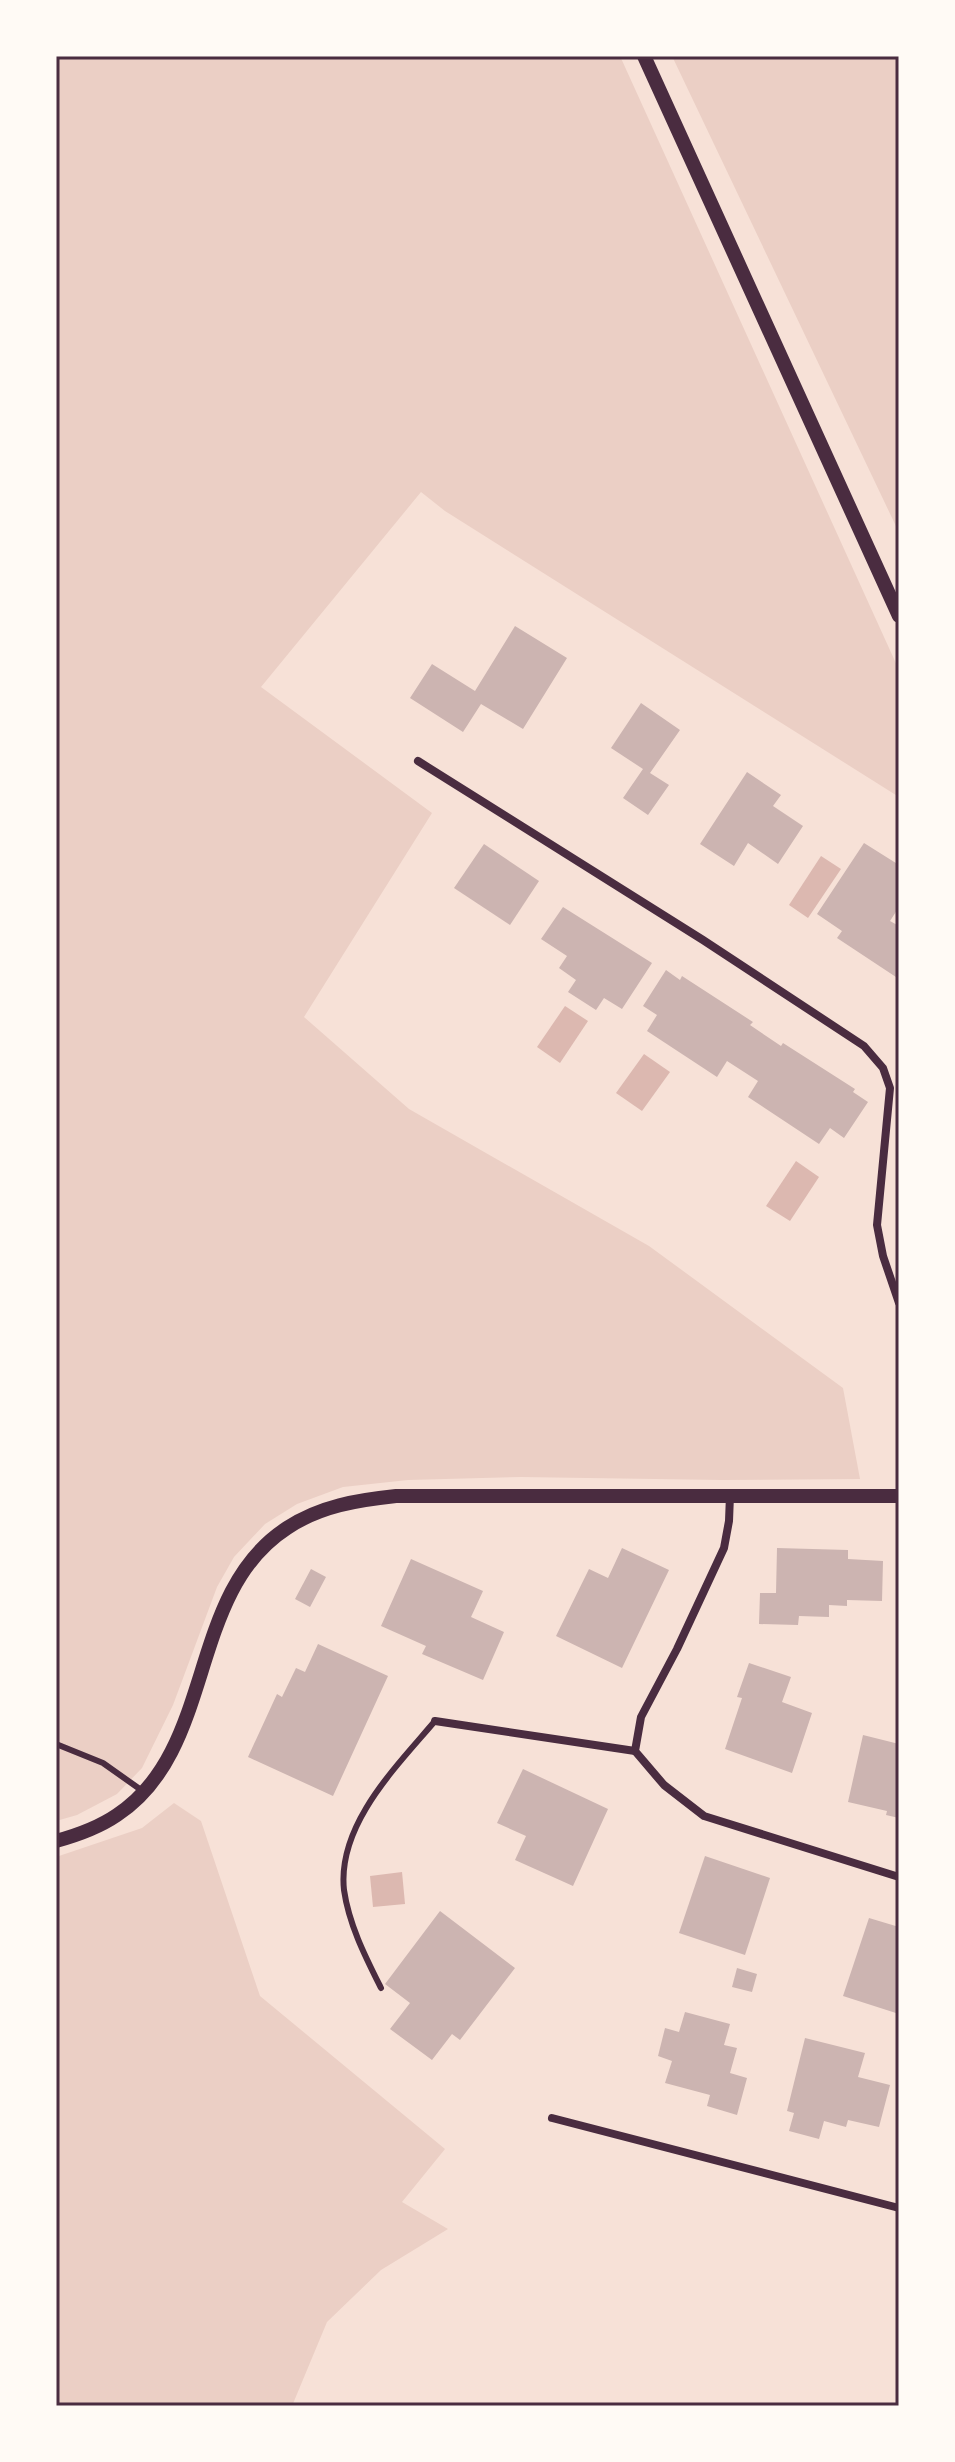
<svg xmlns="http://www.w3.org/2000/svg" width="955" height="2462" font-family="Bitter,serif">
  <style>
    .green { fill: #ebcfc5 }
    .water { fill: #dcb8b0 }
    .building { fill: #ccb4b1 }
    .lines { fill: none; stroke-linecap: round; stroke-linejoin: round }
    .service { stroke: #4a2c40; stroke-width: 6 }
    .minor { stroke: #4a2c40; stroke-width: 8 }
    .tertiary { stroke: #4a2c40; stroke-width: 14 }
    .neatline { fill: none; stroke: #4a2c40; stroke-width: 3 }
  </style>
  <rect width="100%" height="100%" fill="#f7e1d7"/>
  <g class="green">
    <polygon points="56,56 620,56 899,670 899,797 445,511 421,492 261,687 432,813 304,1017 409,1109 649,1246 843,1388 860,1479 722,1480 521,1477 408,1480 343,1487 297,1504 265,1524 234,1557 217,1587 173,1705 142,1768 117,1794 77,1815 56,1821"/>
    <polygon points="672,56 899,56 899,533 894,522"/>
    <polygon points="174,1803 201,1821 260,1996 445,2149 402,2202 448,2229 381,2270 327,2322 292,2406 56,2406 56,1857 142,1828"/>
  </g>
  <g class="water">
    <polygon points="821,856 841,869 808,918 789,905"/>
    <polygon points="565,1006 588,1021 560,1063 537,1047"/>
    <polygon points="644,1054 670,1072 642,1111 616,1093"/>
    <polygon points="796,1161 819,1177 790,1221 766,1206"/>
    <polygon points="402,1872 405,1904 373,1907 370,1876"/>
  </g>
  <g class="building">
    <polygon points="515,626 567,658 523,729 481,704 463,732 410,698 432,664 475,691"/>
    <polygon points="641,703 680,730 650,773 669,785 648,815 623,798 643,769 611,748"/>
    <polygon points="747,772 781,795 773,806 803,826 778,864 748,843 734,866 700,844"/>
    <polygon points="864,843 899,865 899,907 890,921 899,926 899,979 837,938 842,931 817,914"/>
    <polygon points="484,844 539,881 510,925 454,888"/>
    <polygon points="563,907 652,963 622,1009 604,998 596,1010 568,992 576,980 559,968 567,956 541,939"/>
    <polygon points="666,970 680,980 682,976 753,1022 750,1025 781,1046 783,1043 855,1089 853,1092 868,1102 844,1138 830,1128 819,1144 748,1097 758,1081 727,1061 717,1077 647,1031 657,1015 643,1006"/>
    <polygon points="622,1548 669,1570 622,1668 556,1636 589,1569 608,1578"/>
    <polygon points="777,1548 848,1550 848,1559 883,1561 882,1601 847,1600 847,1606 829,1605 829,1617 799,1616 798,1625 759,1624 760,1593 776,1593"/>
    <polygon points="411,1559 483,1591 471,1617 504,1632 483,1680 422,1654 426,1646 381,1626"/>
    <polygon points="311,1569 326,1577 310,1607 295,1599"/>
    <polygon points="318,1644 388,1676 333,1796 248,1757 277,1694 282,1697 296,1668 305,1672"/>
    <polygon points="749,1663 791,1677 782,1702 812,1713 792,1773 725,1749 742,1698 737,1697"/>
    <polygon points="863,1735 899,1744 899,1818 886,1815 887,1811 848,1802"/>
    <polygon points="523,1769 608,1809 573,1886 515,1860 526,1836 497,1823"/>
    <polygon points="705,1856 770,1878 745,1955 679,1933"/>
    <polygon points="440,1911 515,1968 460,2040 452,2034 432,2060 390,2029 410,2003 385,1984"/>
    <polygon points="869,1918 899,1927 899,2014 843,1996"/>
    <polygon points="737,1968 757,1974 752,1992 732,1987"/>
    <polygon points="685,2012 730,2024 724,2045 737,2048 730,2073 747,2078 737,2115 707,2106 710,2095 665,2083 672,2061 658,2056 665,2028 679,2032"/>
    <polygon points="805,2038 865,2053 858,2077 890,2085 879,2127 848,2120 846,2127 824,2121 819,2139 789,2131 794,2113 787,2111"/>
  </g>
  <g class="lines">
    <g class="service">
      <polyline points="56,1744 103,1763 144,1792"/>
      <path d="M381,1988C366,1958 349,1925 344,1890C337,1825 396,1767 435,1721"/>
    </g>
    <g class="minor">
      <polyline points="418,761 703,940 864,1046 883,1068 890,1088 877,1225 883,1256 899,1303"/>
      <polyline points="730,1495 729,1521 724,1548 677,1649 641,1717 635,1751 664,1785 704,1816 899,1877"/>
      <polyline points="435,1721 635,1751"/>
      <polyline points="552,2118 899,2208"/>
    </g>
    <g class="tertiary">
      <polyline points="644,56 899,616"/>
      <path d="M56,1841C78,1835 98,1828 117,1815C217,1749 186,1593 287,1528C320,1506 358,1500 396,1496H899"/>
    </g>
  </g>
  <rect width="955" height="2462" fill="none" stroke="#fffaf5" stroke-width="116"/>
  <rect x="58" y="58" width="839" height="2346" class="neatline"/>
</svg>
